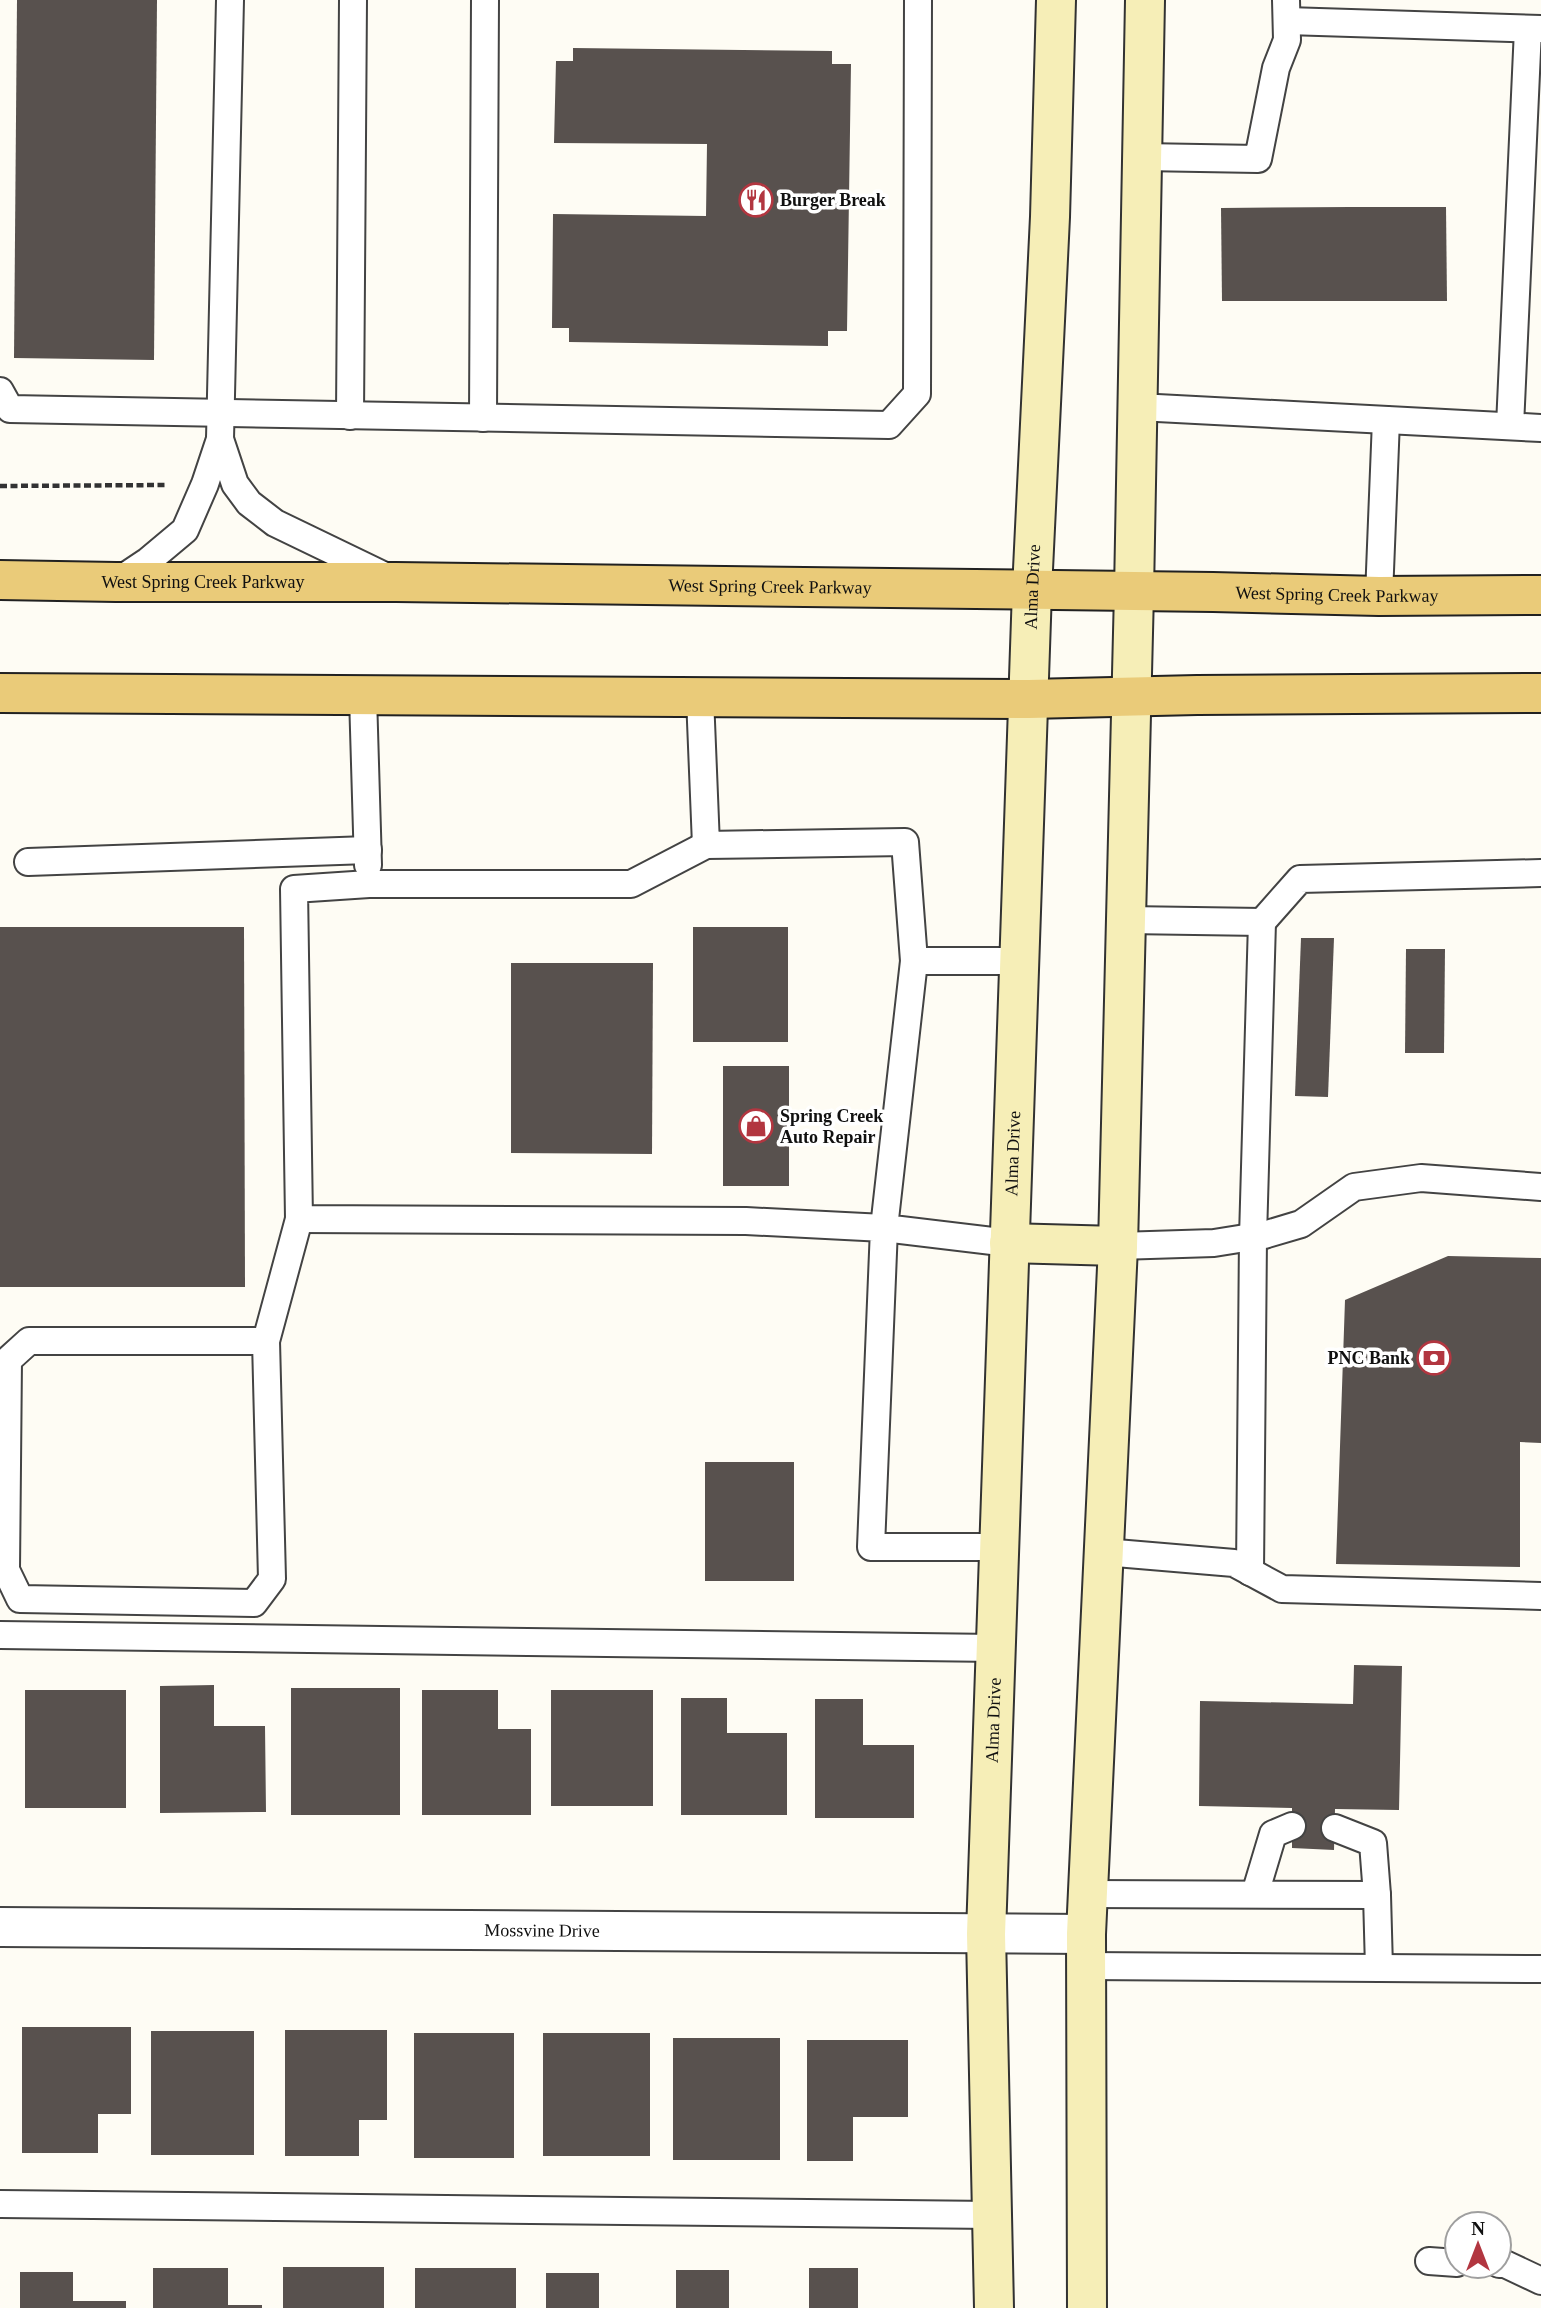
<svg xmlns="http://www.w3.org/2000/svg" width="1541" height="2308" font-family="Georgia,serif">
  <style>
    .building { fill: #58514e }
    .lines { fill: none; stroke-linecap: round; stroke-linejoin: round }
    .lane-casing { stroke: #434343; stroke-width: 30 }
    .street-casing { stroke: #434343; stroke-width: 42 }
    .secondary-casing { stroke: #323232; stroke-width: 42 }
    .primary-casing { stroke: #212121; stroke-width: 42 }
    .path { stroke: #323232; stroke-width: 4.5; stroke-dasharray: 7 3.5; stroke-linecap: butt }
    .lane { stroke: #fff; stroke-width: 26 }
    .street { stroke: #fff; stroke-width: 38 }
    .secondary { stroke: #f6eeb7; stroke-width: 38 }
    .primary { stroke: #eacb79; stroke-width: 38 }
    .labels { text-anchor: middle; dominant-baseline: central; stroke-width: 7; stroke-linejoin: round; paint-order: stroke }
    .poi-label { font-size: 18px; font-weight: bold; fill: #101010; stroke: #fff; text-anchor: start }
    .street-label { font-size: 18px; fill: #101010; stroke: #fff }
  </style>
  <rect width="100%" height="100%" fill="#fefcf4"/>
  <g class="building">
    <polygon points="17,0 157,0 154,360 14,358"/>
    <polygon points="573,48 832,51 832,64 851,64 847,331 828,331 828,346 569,342 569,328 552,328 553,214 706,216 707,144 554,143 556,61 573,61"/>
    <polygon points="1351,207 1446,207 1447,301 1222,301 1221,208"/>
    <polygon points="0,927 244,927 245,1287 0,1287"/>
    <rect x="693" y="927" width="95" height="115"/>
    <polygon points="1301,938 1334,938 1328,1097 1295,1096"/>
    <polygon points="1406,949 1445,949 1444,1053 1405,1053"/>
    <polygon points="511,963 653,963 652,1154 511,1153"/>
    <rect x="723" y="1066" width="66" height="120"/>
    <polygon points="1448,1256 1541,1258 1541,1443 1520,1442 1520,1567 1336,1564 1345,1300"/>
    <rect x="705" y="1462" width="89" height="119"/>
    <polygon points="1354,1665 1402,1666 1399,1810 1335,1809 1334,1850 1292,1848 1292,1808 1199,1806 1200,1701 1353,1704"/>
    <polygon points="214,1685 214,1726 265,1726 266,1812 160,1813 160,1686"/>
    <rect x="291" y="1688" width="109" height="127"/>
    <rect x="25" y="1690" width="101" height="118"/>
    <polygon points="422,1690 498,1690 498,1729 531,1729 531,1815 422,1815"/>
    <rect x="551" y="1690" width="102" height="116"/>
    <polygon points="681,1698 727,1698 727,1733 787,1733 787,1815 681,1815"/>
    <polygon points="815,1699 863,1699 863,1745 914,1745 914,1818 815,1818"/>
    <polygon points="22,2027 131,2027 131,2114 98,2114 98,2153 22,2153"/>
    <polygon points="285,2030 387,2030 387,2120 359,2120 359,2156 285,2156"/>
    <rect x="151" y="2031" width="103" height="124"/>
    <rect x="414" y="2033" width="100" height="125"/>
    <rect x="543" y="2033" width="107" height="123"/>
    <rect x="673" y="2038" width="107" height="122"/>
    <polygon points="807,2040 908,2040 908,2117 853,2117 853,2161 807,2161"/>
    <rect x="283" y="2267" width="101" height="41"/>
    <polygon points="153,2268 228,2268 228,2305 262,2305 262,2308 153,2308"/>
    <rect x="415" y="2268" width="101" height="40"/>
    <rect x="809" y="2268" width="49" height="40"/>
    <rect x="676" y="2270" width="53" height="38"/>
    <polygon points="20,2272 73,2272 73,2301 126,2301 126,2308 20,2308"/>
    <rect x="546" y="2273" width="53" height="35"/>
  </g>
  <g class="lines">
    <defs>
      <g id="lane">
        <polyline points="1287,21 1541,29"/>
        <polyline points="1142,157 1258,159 1276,68 1287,40 1286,0"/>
        <polyline points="0,391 10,409 889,425 917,394 918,0"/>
        <polyline points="1138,407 1541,428"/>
        <polyline points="350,416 353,0"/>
        <polyline points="483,418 485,0"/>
        <polyline points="1510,426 1528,29"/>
        <polyline points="220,439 235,484 249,503 275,523 391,579"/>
        <polyline points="118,581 148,561 185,530 205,484 220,439 230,0"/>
        <polyline points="1379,596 1386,420"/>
        <polyline points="363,696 368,865"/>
        <polyline points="700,697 706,845 905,842 914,961 884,1228 1009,1243"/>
        <polyline points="706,845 631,884 369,884 294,889 299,1219 746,1221 884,1228 871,1547 999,1547"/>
        <polyline points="28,862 368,850"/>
        <polyline points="1127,920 1262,922 1300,879 1541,873"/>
        <polyline points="914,961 1019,961"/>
        <polyline points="1118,1246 1214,1243 1264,1235 1301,1224 1354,1187 1421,1178 1541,1187"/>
        <polyline points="266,1341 29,1341 8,1360 6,1570 20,1599 254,1603 272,1579 266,1341 299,1219"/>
        <polyline points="1104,1552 1234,1563 1282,1589 1541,1596"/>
        <polyline points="1250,1572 1253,1237 1262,922"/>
        <polyline points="0,1635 996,1648"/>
        <polyline points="1335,1828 1373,1843 1377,1895"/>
        <polyline points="1088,1894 1377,1895 1379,1968"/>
        <polyline points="1255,1894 1273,1834 1292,1826"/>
        <polyline points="1086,1966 1541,1969"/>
        <polyline points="0,2204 992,2215"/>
        <polyline points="1429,2261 1457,2263"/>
        <polyline points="1499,2264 1505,2264 1541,2281"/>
      </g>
      <g id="street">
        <path id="s1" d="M0,1927L1086,1934"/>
      </g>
      <g id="secondary">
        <polyline points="1009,1243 1118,1246"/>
        <path id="s2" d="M994,2308L986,1934L1032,590L1050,217L1056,0"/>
        <polyline points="1087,2308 1086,1934 1118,1246 1134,592 1145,0"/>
      </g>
      <g id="primary">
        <path id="s3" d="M0,580L116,582H396L1213,592L1379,596L1541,595"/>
        <polyline points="0,693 1029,699 1197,695 1541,693"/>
      </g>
    </defs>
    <use href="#lane" class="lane-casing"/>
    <use href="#street" class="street-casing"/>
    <use href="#secondary" class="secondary-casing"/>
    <use href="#primary" class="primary-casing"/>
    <polyline class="path" points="0,486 167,485"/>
    <use href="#lane" class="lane"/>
    <use href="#street" class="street"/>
    <use href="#secondary" class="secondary"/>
    <use href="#primary" class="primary"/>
  </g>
  <defs>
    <symbol id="restaurant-ring" viewBox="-11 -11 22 22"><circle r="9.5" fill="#fff" stroke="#b23640" stroke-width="1.5"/><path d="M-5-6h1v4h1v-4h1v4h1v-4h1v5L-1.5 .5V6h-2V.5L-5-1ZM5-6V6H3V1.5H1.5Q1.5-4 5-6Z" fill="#b23640"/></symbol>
    <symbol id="shop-ring" viewBox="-11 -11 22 22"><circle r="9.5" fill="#fff" stroke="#b23640" stroke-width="1.5"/><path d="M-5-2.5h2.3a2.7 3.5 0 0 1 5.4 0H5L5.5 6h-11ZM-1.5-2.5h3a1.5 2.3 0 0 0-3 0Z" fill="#b23640"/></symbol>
    <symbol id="bank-ring" viewBox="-11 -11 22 22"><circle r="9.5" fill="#fff" stroke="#b23640" stroke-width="1.5"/><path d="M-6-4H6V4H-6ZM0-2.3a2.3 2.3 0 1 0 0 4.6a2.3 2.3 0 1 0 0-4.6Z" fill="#b23640"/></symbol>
  </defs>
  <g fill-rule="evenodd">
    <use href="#restaurant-ring" x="737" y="181" width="38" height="38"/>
    <use href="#shop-ring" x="737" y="1107" width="38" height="38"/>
    <use href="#bank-ring" x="1415" y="1339" width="38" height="38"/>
  </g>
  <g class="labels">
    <g class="poi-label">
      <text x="780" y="200">Burger Break</text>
      <text x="780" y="1116">Spring Creek<tspan x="780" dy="21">Auto Repair</tspan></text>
      <text x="1410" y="1358" text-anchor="end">PNC Bank</text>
    </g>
    <g class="street-label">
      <text stroke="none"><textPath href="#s3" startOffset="203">West Spring Creek Parkway</textPath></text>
      <text stroke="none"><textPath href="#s3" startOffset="770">West Spring Creek Parkway</textPath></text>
      <text stroke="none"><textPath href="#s2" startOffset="1722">Alma Drive</textPath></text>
      <text stroke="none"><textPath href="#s3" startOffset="1337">West Spring Creek Parkway</textPath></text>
      <text stroke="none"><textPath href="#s2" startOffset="1155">Alma Drive</textPath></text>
      <text stroke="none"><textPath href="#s2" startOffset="588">Alma Drive</textPath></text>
      <text stroke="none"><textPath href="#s1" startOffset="542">Mossvine Drive</textPath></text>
    </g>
  </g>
  <g transform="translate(1478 2245)"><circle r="33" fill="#ffffff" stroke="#9f9f9f" stroke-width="2"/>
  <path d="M0-5L12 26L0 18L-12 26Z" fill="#b23640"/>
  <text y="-10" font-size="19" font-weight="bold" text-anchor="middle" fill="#101010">N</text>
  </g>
</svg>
